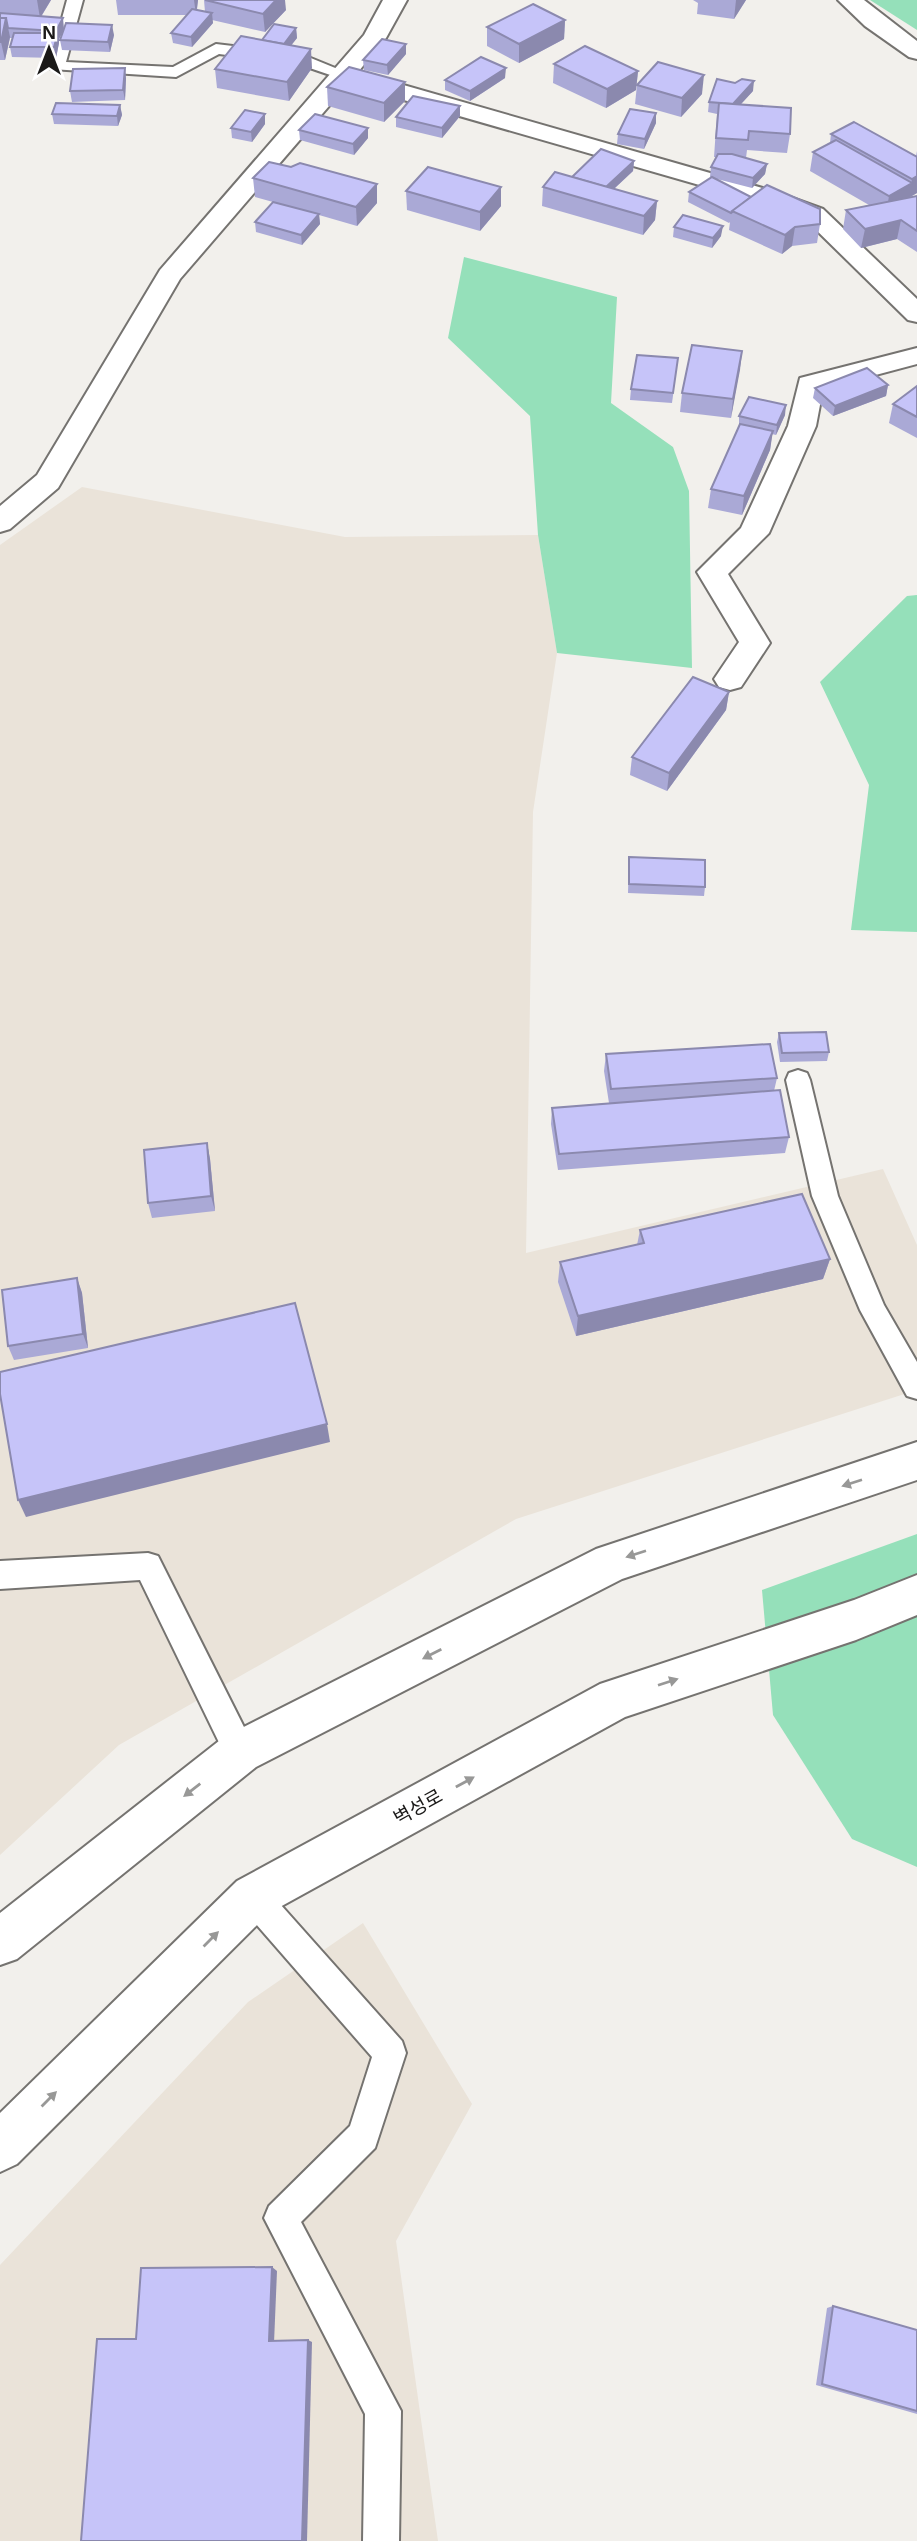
<svg xmlns="http://www.w3.org/2000/svg" width="917" height="2541" font-family="Helvetica,'Noto Sans KR',sans-serif">
  <style>
    .built { fill: #eae3d9 }
    .green { fill: #95e0ba }
    .lines { fill: none; stroke-linecap: round; stroke-linejoin: round }
    .service-casing { stroke: #757370; stroke-width: 4 }
    .minor-casing { stroke: #757370; stroke-width: 4 }
    .secondary-casing { stroke: #757370; stroke-width: 4 }
    .service { fill: #fff; fill-rule: evenodd }
    .minor { fill: #fff; fill-rule: evenodd }
    .secondary { fill: #fff; fill-rule: evenodd }
    .wall { fill: #aaa9d6 }
    .shaded-wall { fill: #8b89ae }
    .building { fill: #c6c4f9; stroke: #8b89ae; stroke-width: 2 }
    .oneway { fill: #989897 }
    .labels { text-anchor: middle; dominant-baseline: central; stroke-width: 7; stroke-linejoin: round; paint-order: stroke }
    .street-label { font-size: 19px; fill: #1a1918; stroke: #fff }
  </style>
  <rect width="100%" height="100%" fill="#f2f0ec"/>
  <g class="built">
    <polygon points="82,487 345,537 538,535 557,653 533,812 526,1253 883,1169 917,1245 917,1390 516,1519 119,1745 0,1855 0,545"/>
    <polygon points="363,1923 472,2104 396,2241 438,2541 0,2541 0,2265 248,2002"/>
  </g>
  <g class="green">
    <polygon points="870,0 917,0 917,30"/>
    <polygon points="464,257 617,297 611,403 673,447 689,491 692,668 557,653 538,535 530,416 448,338"/>
    <polygon points="917,595 917,932 851,930 869,785 820,682 907,596"/>
    <polygon points="917,1534 917,1867 852,1839 773,1715 762,1590"/>
  </g>
  <g class="lines">
    <defs>
      <g id="service">
        <polygon points="67,0 83,0 66,62 173,67 216,44 301,54 350,74 342,79 298,64 219,54 176,77 51,69 49,66"/>
        <polygon points="798,1070 807,1073 810,1080 838,1196 884,1305 917,1362 917,1399 907,1396 860,1310 812,1196 786,1080 789,1073"/>
        <polygon points="148,1553 158,1556 251,1741 255,1752 251,1763 240,1767 229,1763 140,1580 0,1589 0,1561"/>
        <polygon points="253,1881 264,1886 402,2041 406,2053 375,2148 301,2222 401,2411 399,2541 363,2541 365,2414 264,2218 269,2206 350,2126 372,2057 242,1908 237,1897 242,1886"/>
      </g>
      <g id="minor">
        <polygon points="383,0 407,0 386,38 358,72 773,191 823,209 917,299 917,322 908,320 805,219 755,201 348,84 180,279 58,488 10,529 0,532 0,506 37,475 160,270 364,35"/>
        <polygon points="838,0 864,0 917,41 917,59 909,57 865,26"/>
        <polygon points="917,348 917,364 823,389 816,426 769,533 728,574 770,643 741,687 730,690 719,687 714,679 739,642 697,572 741,528 788,426 800,378"/>
      </g>
      <g id="secondary">
        <polygon points="917,1442 917,1480 622,1579 256,1767 17,1959 0,1965 0,1913 224,1737 596,1549"/>
        <polygon points="917,1575 917,1615 856,1640 625,1717 269,1913 17,2164 0,2172 0,2113 237,1881 600,1684 854,1600"/>
      </g>
    </defs>
    <use href="#service" class="service-casing"/>
    <use href="#minor" class="minor-casing"/>
    <use href="#secondary" class="secondary-casing"/>
    <use href="#service" class="service"/>
    <use href="#minor" class="minor"/>
    <use href="#secondary" class="secondary"/>
  </g>
  <g class="wall">
    <polygon points="0,0 51,0 41,17 64,28 114,35 110,52 62,50 60,40 63,31 59,39 59,43 56,58 12,57 10,47 13,38 10,38 5,60 0,60"/>
    <polygon points="116,0 198,0 197,10 205,12 204,0 286,10 265,32 212,20 213,23 192,47 173,43 171,33 187,15 118,15"/>
    <polygon points="693,0 746,0 734,19 697,14 698,3"/>
    <polygon points="565,20 564,39 519,63 487,46 487,27"/>
    <polygon points="296,28 297,38 291,45 312,68 289,101 217,88 215,69 262,40"/>
    <polygon points="406,54 388,75 364,70 363,60"/>
    <polygon points="554,64 638,71 636,90 606,108 553,83"/>
    <polygon points="126,78 125,100 72,102 70,91"/>
    <polygon points="505,78 470,101 445,90 445,80"/>
    <polygon points="405,82 405,101 384,122 328,106 327,87"/>
    <polygon points="637,85 702,94 681,117 635,104"/>
    <polygon points="753,91 741,104 790,134 787,153 747,150 746,158 767,164 765,174 752,188 713,178 751,197 820,224 817,243 792,246 782,254 729,230 730,222 729,223 688,202 689,192 712,177 710,177 711,167 716,157 714,157 717,114 708,112 709,102"/>
    <polygon points="120,105 122,115 118,126 54,124 52,114"/>
    <polygon points="656,113 656,123 644,149 617,144 618,134"/>
    <polygon points="265,114 265,124 252,142 232,138 231,128"/>
    <polygon points="460,116 442,138 396,127 396,117"/>
    <polygon points="299,130 368,138 354,155 300,140"/>
    <polygon points="831,134 916,156 917,151 917,193 910,197 917,196 917,252 897,239 861,248 843,229 846,210 869,205 810,171 813,152 830,143"/>
    <polygon points="634,161 633,171 614,189 657,201 655,220 643,235 542,206 543,187 572,177"/>
    <polygon points="291,167 377,184 377,203 357,226 319,215 320,224 302,245 256,232 255,222 273,202 255,197 253,178"/>
    <polygon points="406,191 501,206 480,231 407,210"/>
    <polygon points="674,227 721,236 712,248 673,237"/>
    <polygon points="742,351 731,418 680,412 682,393"/>
    <polygon points="678,358 672,403 630,400 631,389"/>
    <polygon points="888,385 886,396 833,416 813,398 815,388"/>
    <polygon points="917,386 917,438 889,423 893,404"/>
    <polygon points="785,415 776,435 772,434 770,450 742,515 708,508 711,489 739,426 739,416"/>
    <polygon points="729,692 726,710 667,791 630,775 632,757"/>
    <polygon points="629,857 705,887 704,896 628,893"/>
    <polygon points="779,1033 829,1052 827,1061 780,1062 777,1042"/>
    <polygon points="606,1054 777,1078 774,1091 789,1137 785,1153 558,1170 551,1124 552,1108 609,1103 604,1071"/>
    <polygon points="207,1143 210,1159 215,1211 152,1218 148,1203"/>
    <polygon points="640,1230 830,1259 823,1279 576,1336 558,1282 560,1262 637,1245"/>
    <polygon points="77,1278 82,1293 88,1348 14,1360 8,1346"/>
    <polygon points="833,2306 917,2330 917,2414 816,2385 827,2308"/>
  </g>
  <g class="shaded-wall">
    <polygon points="37,0 51,0 40,18"/>
    <polygon points="194,0 198,0 196,15"/>
    <polygon points="276,0 285,0 286,10 265,32 263,14"/>
    <polygon points="736,0 746,0 734,19"/>
    <polygon points="212,13 213,23 192,47 191,37"/>
    <polygon points="6,18 10,37 5,60 1,42"/>
    <polygon points="63,18 64,29 59,39 59,43 56,58 54,47 57,36 56,31"/>
    <polygon points="565,20 564,39 519,63 519,44"/>
    <polygon points="112,25 114,35 110,52 108,42"/>
    <polygon points="296,28 297,38 283,56 282,46"/>
    <polygon points="406,44 406,54 388,75 387,65"/>
    <polygon points="311,49 312,68 289,101 287,82"/>
    <polygon points="125,68 126,78 125,100 123,90"/>
    <polygon points="506,68 505,78 470,101 470,91"/>
    <polygon points="638,71 636,90 606,108 607,89"/>
    <polygon points="704,75 702,94 681,117 682,98"/>
    <polygon points="754,81 753,91 730,116 732,105"/>
    <polygon points="405,82 405,101 384,122 384,103"/>
    <polygon points="120,105 122,115 118,126 117,116"/>
    <polygon points="460,106 460,116 442,138 442,128"/>
    <polygon points="656,113 656,123 644,149 645,139"/>
    <polygon points="265,114 265,124 252,142 251,132"/>
    <polygon points="368,128 368,138 354,155 353,144"/>
    <polygon points="634,161 633,171 604,198 604,188"/>
    <polygon points="767,164 765,174 752,188 753,178"/>
    <polygon points="917,176 917,193 910,197 886,215 889,196 911,184 912,179"/>
    <polygon points="377,184 377,203 357,226 356,207"/>
    <polygon points="501,187 501,206 480,231 480,212"/>
    <polygon points="657,201 655,220 643,235 644,216"/>
    <polygon points="319,214 320,224 302,245 301,235"/>
    <polygon points="901,220 897,239 861,248 865,229"/>
    <polygon points="723,226 721,236 712,248 713,238"/>
    <polygon points="795,227 792,246 782,254 785,235"/>
    <polygon points="742,351 740,370 731,418 733,399"/>
    <polygon points="888,385 886,396 833,416 835,406"/>
    <polygon points="786,405 785,415 776,435 777,425"/>
    <polygon points="773,431 770,450 742,515 744,496"/>
    <polygon points="729,692 726,710 667,791 669,773"/>
    <polygon points="207,1143 210,1159 215,1211 211,1196"/>
    <polygon points="830,1259 823,1279 576,1336 578,1316"/>
    <polygon points="77,1278 82,1293 88,1348 83,1334"/>
    <polygon points="327,1424 330,1442 26,1517 18,1500"/>
    <polygon points="272,2267 277,2271 274,2343 269,2341"/>
    <polygon points="308,2340 312,2342 307,2541 302,2541"/>
  </g>
  <g class="building">
    <polygon points="205,0 276,0 263,14"/>
    <polygon points="533,4 565,20 519,44 487,27"/>
    <polygon points="192,9 212,13 191,37 171,33"/>
    <polygon points="0,13 63,18 56,31 8,28 6,18 0,18"/>
    <polygon points="0,18 6,18 1,42 0,42"/>
    <polygon points="66,23 112,25 108,42 60,40"/>
    <polygon points="274,24 296,28 284,44 262,40"/>
    <polygon points="14,33 58,33 54,47 10,47"/>
    <polygon points="241,36 311,49 287,82 215,69"/>
    <polygon points="382,39 406,44 387,65 363,60"/>
    <polygon points="585,46 638,71 607,89 554,64"/>
    <polygon points="481,57 506,68 470,91 445,80"/>
    <polygon points="658,62 704,75 682,98 637,85"/>
    <polygon points="349,67 405,82 384,103 327,87"/>
    <polygon points="125,68 123,90 70,91 73,69"/>
    <polygon points="717,79 735,83 742,79 754,81 733,104 709,102"/>
    <polygon points="413,96 460,106 442,128 396,117"/>
    <polygon points="56,103 120,105 117,116 52,114"/>
    <polygon points="719,103 791,108 790,134 749,131 748,140 716,138"/>
    <polygon points="630,109 656,113 645,139 618,134"/>
    <polygon points="245,110 265,114 251,132 231,128"/>
    <polygon points="315,114 368,128 353,144 299,130"/>
    <polygon points="854,122 917,157 917,176 912,179 831,134"/>
    <polygon points="836,140 912,183 889,196 813,152"/>
    <polygon points="601,149 634,161 606,187 572,177"/>
    <polygon points="718,154 732,154 767,164 753,178 711,167"/>
    <polygon points="269,162 291,167 300,163 377,184 356,207 253,178"/>
    <polygon points="428,167 501,187 480,212 406,191"/>
    <polygon points="555,172 657,201 644,216 543,187"/>
    <polygon points="712,177 751,197 731,213 689,192"/>
    <polygon points="767,185 820,209 820,224 795,227 785,235 732,211"/>
    <polygon points="917,196 917,231 901,220 865,229 846,210"/>
    <polygon points="273,202 319,214 301,235 255,222"/>
    <polygon points="683,215 723,226 713,238 674,227"/>
    <polygon points="692,345 742,351 733,399 682,393"/>
    <polygon points="637,355 678,358 673,393 631,389"/>
    <polygon points="867,368 888,385 835,406 815,388"/>
    <polygon points="917,386 917,417 893,404"/>
    <polygon points="749,397 786,405 777,425 739,416"/>
    <polygon points="740,424 773,431 744,496 711,489"/>
    <polygon points="693,677 729,692 669,773 632,757"/>
    <polygon points="629,857 705,860 705,887 629,884"/>
    <polygon points="826,1032 829,1052 782,1053 779,1033"/>
    <polygon points="770,1044 777,1078 611,1089 606,1054"/>
    <polygon points="780,1090 789,1137 559,1154 552,1108"/>
    <polygon points="207,1143 211,1196 148,1203 144,1150"/>
    <polygon points="802,1194 830,1259 578,1316 560,1262 644,1243 640,1230"/>
    <polygon points="77,1278 83,1334 8,1346 2,1290"/>
    <polygon points="295,1303 327,1424 18,1500 0,1394 0,1372"/>
    <polygon points="272,2267 269,2341 308,2340 302,2541 81,2541 97,2339 136,2339 141,2268"/>
    <polygon points="833,2306 917,2330 917,2411 822,2384"/>
  </g>
  <defs><path id="oneway-solid" d="M-6-.8H1V-3.2L6.5 0L1 3.2V.8H-6Z" transform="scale(1.75)"/></defs>
  <g class="oneway">
    <use href="#oneway-solid" transform="translate(852 1483) rotate(162)"/>
    <use href="#oneway-solid" transform="translate(636 1554) rotate(162)"/>
    <use href="#oneway-solid" transform="translate(432 1654) rotate(153)"/>
    <use href="#oneway-solid" transform="translate(668 1682) rotate(-18)"/>
    <use href="#oneway-solid" transform="translate(465 1782) rotate(-29)"/>
    <use href="#oneway-solid" transform="translate(192 1790) rotate(142)"/>
    <use href="#oneway-solid" transform="translate(211 1939) rotate(-45)"/>
    <use href="#oneway-solid" transform="translate(49 2099) rotate(-45)"/>
  </g>
  <g class="labels">
    <g class="street-label">
      <text transform="translate(418 1807) rotate(-29)">벽성로</text>
    </g>
  </g>
  <g transform="translate(49 49)" stroke="#ffffff" stroke-width="5" paint-order="stroke">
  <path d="M0-5L12 26L0 18L-12 26Z" fill="#1a1918"/>
  <text y="-10" font-size="19" font-weight="bold" text-anchor="middle" fill="#1a1918">N</text>
  </g>
</svg>
